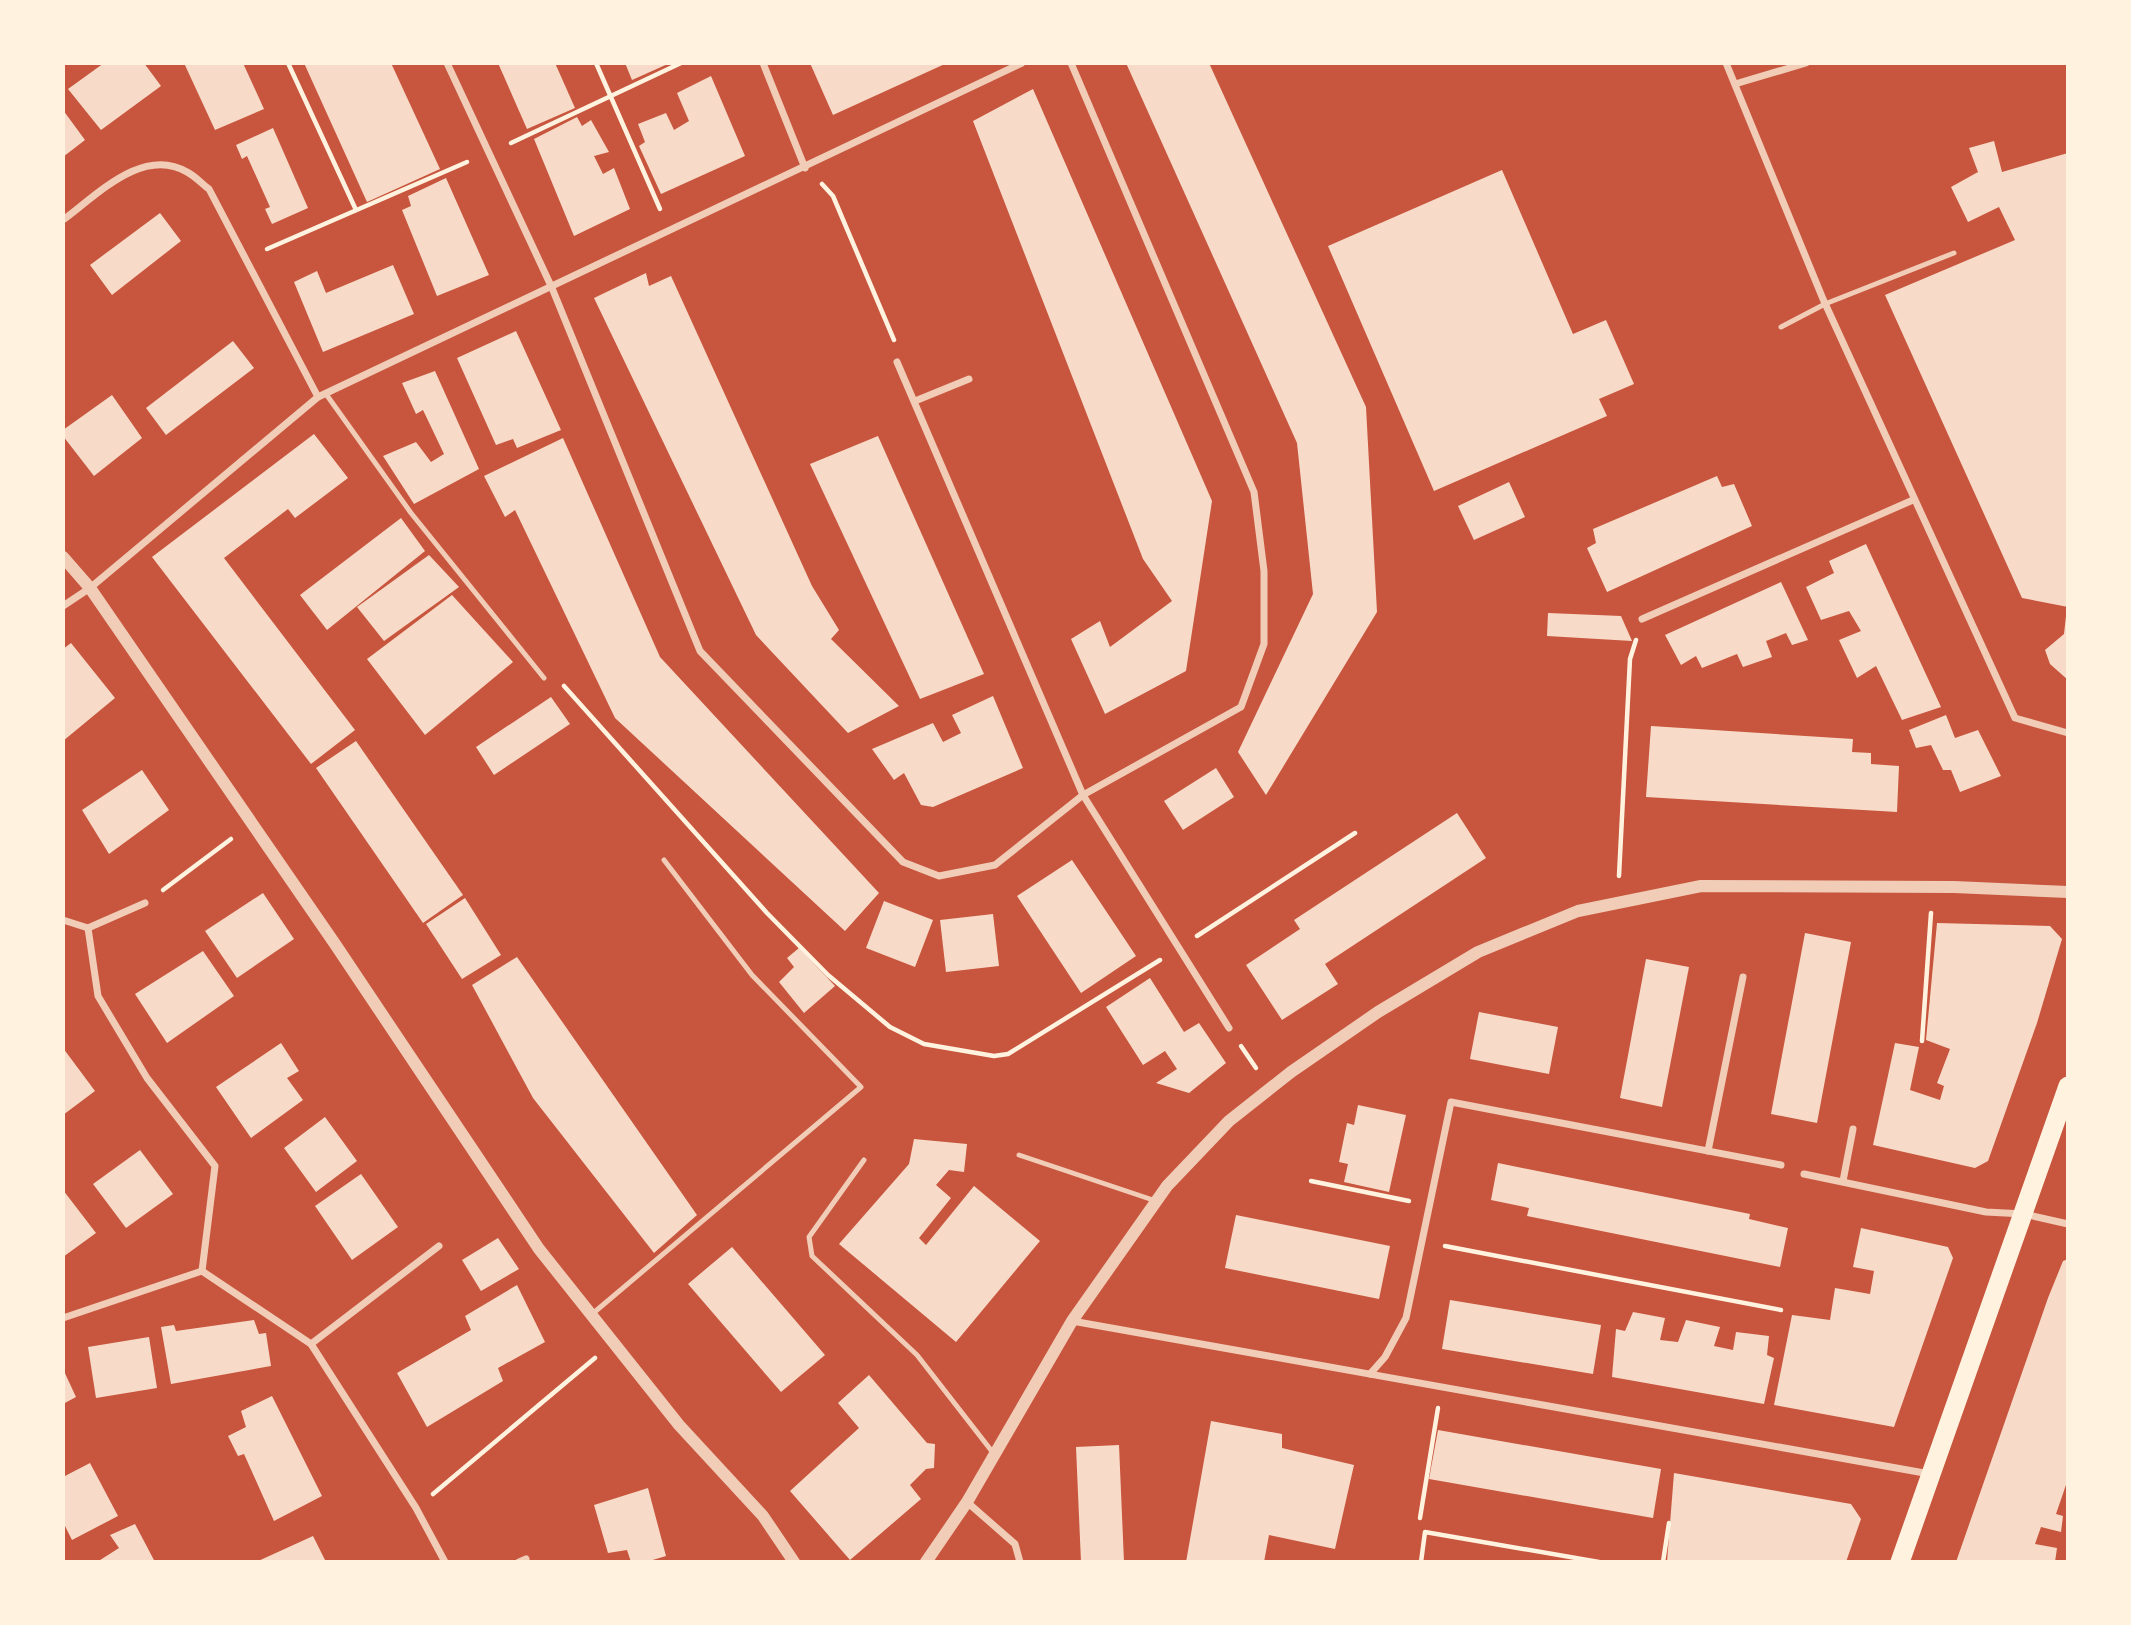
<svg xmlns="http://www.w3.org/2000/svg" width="2131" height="1625" font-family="Manrope,sans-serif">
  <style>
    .building { fill: #f7dbc8 }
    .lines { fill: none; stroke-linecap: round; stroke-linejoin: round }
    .path { stroke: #fff3e0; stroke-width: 4.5 }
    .service { stroke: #f1ccb7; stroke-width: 5 }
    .minor { stroke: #f1ccb7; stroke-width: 7 }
    .tertiary { stroke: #f1ccb7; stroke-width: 12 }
    .trunk { stroke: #fff3e0; stroke-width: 19 }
  </style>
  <rect width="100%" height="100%" fill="#c8553d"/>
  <g class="building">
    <polygon points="104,63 144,63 161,86 101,130 68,89"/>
    <polygon points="184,63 243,63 264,109 215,130"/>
    <polygon points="304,63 391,63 440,169 367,202"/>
    <polygon points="498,63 555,63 575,108 527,129"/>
    <polygon points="625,63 670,63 632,80"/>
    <polygon points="810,63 947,63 833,115"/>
    <polygon points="1126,63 1209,63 1366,407 1377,612 1266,795 1238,752 1313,594 1297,443"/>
    <polygon points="711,76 745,156 661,194 639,146 645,142 638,124 666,113 674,130 689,121 677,93"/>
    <polygon points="1033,89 1212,501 1186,671 1105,714 1071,639 1100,621 1110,647 1172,601 1143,559 973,121"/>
    <polygon points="63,110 85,140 63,157"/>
    <polygon points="577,117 582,126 591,120 609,152 594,156 603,174 614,168 630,209 574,236 534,139"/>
    <polygon points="273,128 308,208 272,224 265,209 270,207 247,156 242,159 236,145"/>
    <polygon points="1994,141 2002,172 2068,153 2068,607 2022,598 1885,295 2015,240 1999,207 1968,222 1951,187 1978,172 1969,148"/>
    <polygon points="1502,170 1573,334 1606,320 1634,384 1599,399 1607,416 1434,491 1328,246"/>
    <polygon points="446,178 489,275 437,296 402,210 411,206 408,196"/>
    <polygon points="160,213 181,241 112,295 90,265"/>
    <polygon points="393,265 414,314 323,352 294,282 317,271 326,293"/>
    <polygon points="646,273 649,286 671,276 812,586 839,630 831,639 899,706 848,733 756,635 594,298"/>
    <polygon points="516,331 561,430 517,448 513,439 496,445 457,358"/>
    <polygon points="233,341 254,368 166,435 146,408"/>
    <polygon points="435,371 479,469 414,504 383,456 416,442 431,462 444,454 423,410 416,414 402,383"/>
    <polygon points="112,395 142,438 94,476 63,436 63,430"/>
    <polygon points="314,434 348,478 295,518 288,509 224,558 355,730 311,764 152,557"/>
    <polygon points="878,436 984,674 920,699 810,464"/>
    <polygon points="563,438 660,657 879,893 845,931 615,718 515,510 505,517 484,476"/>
    <polygon points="1717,476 1722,487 1734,484 1752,526 1607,592 1587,548 1596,543 1593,529"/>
    <polygon points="1509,482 1525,517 1474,540 1458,506"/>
    <polygon points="401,518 425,551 327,630 300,595"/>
    <polygon points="1866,544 1941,707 1902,720 1876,666 1857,678 1839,640 1861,631 1849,611 1821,620 1806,587 1834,573 1829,561"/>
    <polygon points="429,555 459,587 384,641 357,607"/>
    <polygon points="1781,582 1808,640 1792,645 1786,633 1766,641 1772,657 1743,667 1737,654 1702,668 1696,656 1681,665 1665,635"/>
    <polygon points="452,595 513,662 425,735 367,659"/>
    <polygon points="1548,613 1621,616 1632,641 1547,636"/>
    <polygon points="2066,616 2068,616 2068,680 2050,664 2045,650 2064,634"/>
    <polygon points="71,643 115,698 63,741 63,649"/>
    <polygon points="993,696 1023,768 933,807 921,805 904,773 894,780 872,749 933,723 943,742 961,733 952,715"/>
    <polygon points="551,697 570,724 494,775 476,747"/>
    <polygon points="1946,715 1955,738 1978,730 2001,776 1960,792 1951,770 1943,770 1931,745 1916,748 1909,730"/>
    <polygon points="1651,726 1853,739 1852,752 1871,753 1871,764 1899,766 1897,812 1646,797"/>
    <polygon points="356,741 463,895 423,923 316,768"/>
    <polygon points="1216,768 1234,797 1183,830 1164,801"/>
    <polygon points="142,770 169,810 109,854 82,810"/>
    <polygon points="1457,813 1486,858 1325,964 1338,984 1282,1020 1246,965 1300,929 1294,920"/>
    <polygon points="1072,860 1136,956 1081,993 1017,896"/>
    <polygon points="263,893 294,939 237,978 205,931"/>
    <polygon points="465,898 501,955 462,979 426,924"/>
    <polygon points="884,901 933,920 915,967 866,948"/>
    <polygon points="993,914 999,966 946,972 940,920"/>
    <polygon points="1937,923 2050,926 2062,939 2037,1023 1988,1161 1975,1168 1873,1145 1895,1043 1919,1047 1910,1090 1940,1100 1944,1086 1937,1083 1950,1049 1926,1040"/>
    <polygon points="1805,933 1851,942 1817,1123 1771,1114"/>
    <polygon points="799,948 835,986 804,1013 779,982 794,967 787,958"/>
    <polygon points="203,951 234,996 167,1043 135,994"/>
    <polygon points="517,957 697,1215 654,1253 533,1098 472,985"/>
    <polygon points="1646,959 1689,967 1662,1107 1620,1098"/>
    <polygon points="1150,978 1184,1032 1199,1023 1226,1063 1189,1093 1156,1083 1177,1069 1165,1051 1143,1065 1106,1007"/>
    <polygon points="1479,1012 1558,1027 1549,1074 1470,1059"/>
    <polygon points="281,1043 299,1071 287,1078 303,1100 251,1138 216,1087"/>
    <polygon points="63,1048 95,1091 63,1115"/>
    <polygon points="1358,1105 1406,1115 1389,1192 1344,1182 1348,1164 1339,1162 1347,1123 1354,1125"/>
    <polygon points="325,1117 357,1161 316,1192 284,1148"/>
    <polygon points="914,1139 967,1144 964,1172 949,1170 936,1185 951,1198 919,1238 926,1245 974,1186 1040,1241 956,1342 839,1244 909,1164"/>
    <polygon points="140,1150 173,1194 126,1228 93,1184"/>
    <polygon points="1498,1163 1750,1214 1749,1219 1788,1228 1780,1267 1527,1216 1529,1208 1491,1200"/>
    <polygon points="361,1174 398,1227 352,1260 315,1206"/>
    <polygon points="63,1190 96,1233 63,1257"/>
    <polygon points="1236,1215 1390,1246 1379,1299 1225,1268"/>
    <polygon points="1861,1228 1948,1247 1953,1258 1894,1427 1774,1405 1792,1315 1830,1320 1835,1288 1870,1294 1874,1271 1853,1267"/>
    <polygon points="498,1238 519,1269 481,1291 462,1260"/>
    <polygon points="732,1247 825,1355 781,1392 688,1284"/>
    <polygon points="2068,1259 2068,1479 2056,1514 2063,1516 2061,1532 2041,1527 2035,1544 2057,1548 2055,1562 1956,1562 2048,1298 2063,1261"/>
    <polygon points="517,1285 545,1342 498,1368 503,1381 427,1427 397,1373 471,1330 465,1316"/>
    <polygon points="1450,1300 1601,1325 1593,1374 1442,1349"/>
    <polygon points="1633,1312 1665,1318 1660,1340 1678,1342 1686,1320 1720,1327 1714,1346 1733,1350 1736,1332 1769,1336 1767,1355 1774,1358 1764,1404 1612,1377 1616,1329 1625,1331"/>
    <polygon points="254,1320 259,1334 266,1333 271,1366 171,1384 161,1327 174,1325 176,1331"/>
    <polygon points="149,1337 157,1388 96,1398 88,1347"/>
    <polygon points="63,1369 76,1397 63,1404"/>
    <polygon points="869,1375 927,1443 935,1444 934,1468 926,1469 910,1485 921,1499 850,1560 790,1491 859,1428 838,1403"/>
    <polygon points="272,1396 322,1496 274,1521 244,1454 238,1456 228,1436 246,1427 241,1411"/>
    <polygon points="1211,1421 1282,1434 1282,1448 1354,1465 1335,1549 1269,1535 1264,1562 1186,1562"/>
    <polygon points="1438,1430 1661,1469 1653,1518 1429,1479"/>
    <polygon points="1119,1445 1124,1562 1081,1562 1076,1447"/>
    <polygon points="90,1463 118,1516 72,1540 63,1522 63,1477"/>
    <polygon points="1674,1473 1851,1504 1861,1519 1846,1562 1667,1562"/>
    <polygon points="648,1488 666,1556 646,1562 631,1562 627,1550 608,1553 594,1505"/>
    <polygon points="135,1524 155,1562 97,1562 119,1548 110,1535"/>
    <polygon points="313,1536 326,1562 256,1562"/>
  </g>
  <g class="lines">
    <g class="path">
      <polyline points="288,63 356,210"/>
      <polyline points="596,63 660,209"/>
      <polyline points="511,143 681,63"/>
      <polyline points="822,184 833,196 894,340"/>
      <polyline points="267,249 467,162"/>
      <polyline points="564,686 767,913 828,975 890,1027 924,1044 994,1056 1008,1054 1160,960"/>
      <polyline points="1619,876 1630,659 1636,640"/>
      <polyline points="163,890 231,839"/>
      <polyline points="1197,936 1355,833"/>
      <polyline points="1922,1041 1931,913"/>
      <polyline points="1241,1046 1256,1068"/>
      <polyline points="1311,1181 1409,1201"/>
      <polyline points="1445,1246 1781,1310"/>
      <polyline points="433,1494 595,1358"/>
      <polyline points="1420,1518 1438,1408"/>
      <polyline points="1421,1562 1425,1532 1599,1562"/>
      <polyline points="1663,1562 1669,1523"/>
    </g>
    <g class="service">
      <polyline points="1781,327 1825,304 1954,253"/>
      <polyline points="326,394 411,513 544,678"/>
      <polyline points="1019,1155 1156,1201"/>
      <polyline points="864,1160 809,1237 812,1256 917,1355 994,1454"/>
      <polyline points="591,1315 861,1087 752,975 664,860"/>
    </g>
    <g class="minor">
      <polyline points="447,63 552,288 700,651 903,862 939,876 995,865 1083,795 1241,707 1264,644 1264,571 1254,492 1071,63"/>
      <polyline points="763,63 805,168"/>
      <polyline points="1726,63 1823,299 2015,718 2068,733"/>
      <polyline points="1735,84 1806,63"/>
      <path d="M63,220C97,195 143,146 187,172C195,176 202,184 209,189L318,397"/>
      <polyline points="897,362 1083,795 1229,1028"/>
      <polyline points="915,401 969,379"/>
      <polyline points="63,606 90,588 318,397 1022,63"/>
      <polyline points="1642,619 1913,500"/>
      <polyline points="63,920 88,928 145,903"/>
      <polyline points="88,928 98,996 147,1078 215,1166 202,1271"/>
      <polyline points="1708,1151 1743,977"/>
      <polyline points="1804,1174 1986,1212 2024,1214 2068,1224"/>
      <polyline points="1843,1181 1853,1129"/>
      <polyline points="63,1318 202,1271 311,1344 416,1508 445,1562"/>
      <polyline points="1072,1321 1930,1474"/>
      <polyline points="311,1344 439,1246"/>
      <polyline points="1370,1374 1385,1357 1406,1318 1451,1102 1781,1165"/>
      <polyline points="967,1502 1015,1544 1020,1562"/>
      <polyline points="519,1562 526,1559"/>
    </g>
    <g class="tertiary">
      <polyline points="63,557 90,588 335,944 539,1249 679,1425 763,1516 794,1562"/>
      <polyline points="926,1562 967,1502 1072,1321 1167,1186 1229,1121 1291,1072 1378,1012 1478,952 1578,911 1701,886 1954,887 2068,892"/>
    </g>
    <polyline class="trunk" points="1900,1562 2068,1086"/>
  </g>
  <rect width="2131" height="1625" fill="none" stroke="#fff3e0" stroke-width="130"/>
</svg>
